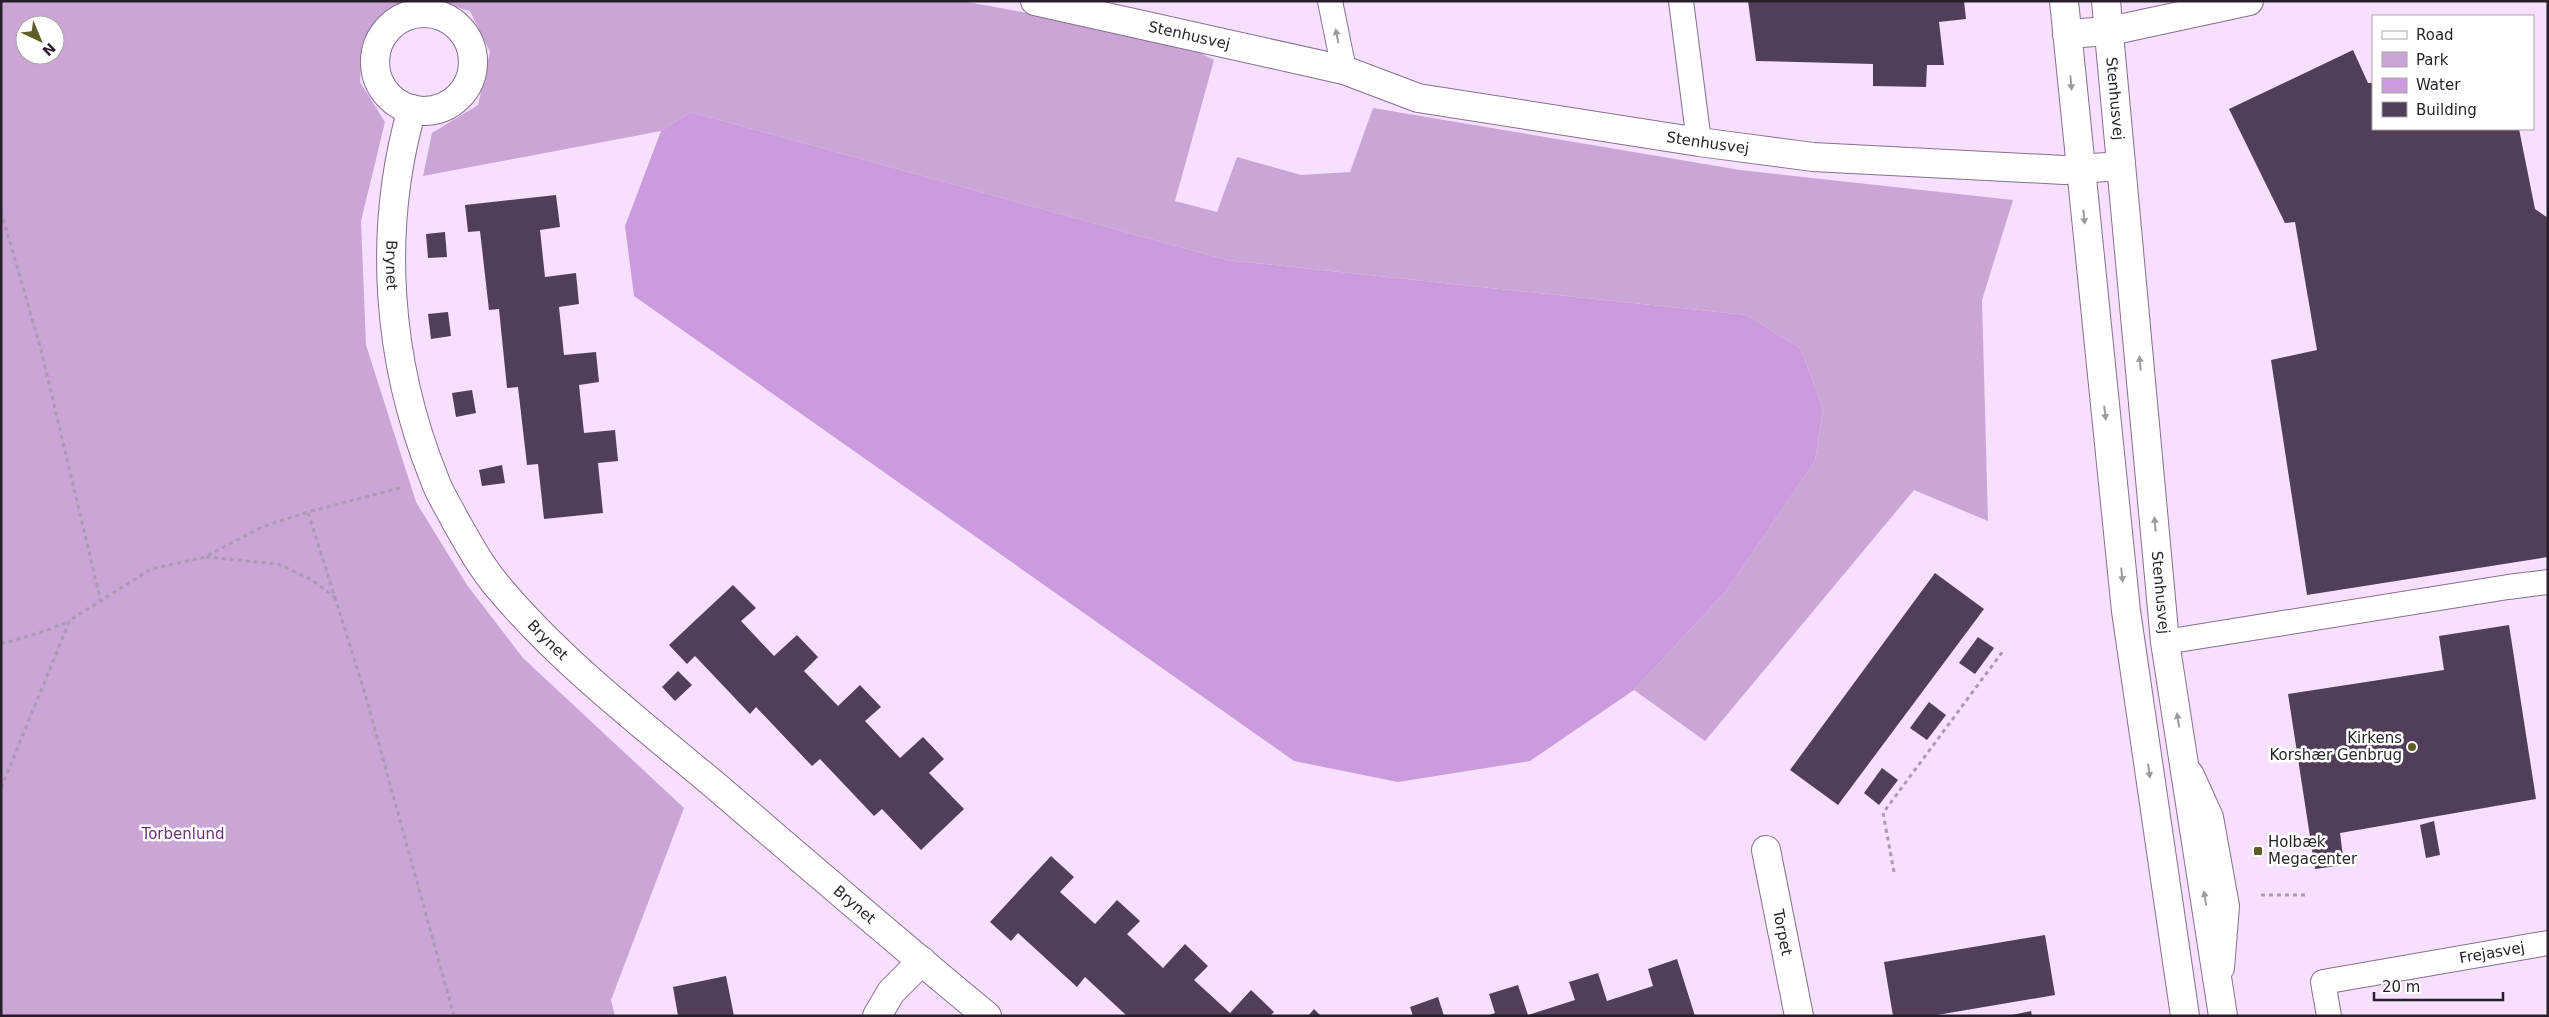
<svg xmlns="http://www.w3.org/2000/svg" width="2549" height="1017" font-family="'DejaVu Sans',sans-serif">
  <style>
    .green { fill: #c9a6d5; fill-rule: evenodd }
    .water { fill: #cc9bde }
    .building { fill: #513e58 }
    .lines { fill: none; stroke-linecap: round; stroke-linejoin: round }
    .lane-casing { stroke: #85708d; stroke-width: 26 }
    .street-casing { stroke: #85708d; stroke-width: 30 }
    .secondary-casing { stroke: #85708d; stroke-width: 30 }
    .path { stroke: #ac9ab3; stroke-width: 3; stroke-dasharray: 4 4; stroke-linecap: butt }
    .lane { stroke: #fff; stroke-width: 24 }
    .street { stroke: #fff; stroke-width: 28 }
    .secondary { stroke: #fff; stroke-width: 28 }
    .oneway { fill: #9e9a9f }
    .poi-dot { fill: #5e5c28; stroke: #fff; stroke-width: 2 }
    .labels { text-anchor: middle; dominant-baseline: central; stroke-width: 5; stroke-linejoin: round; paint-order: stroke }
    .street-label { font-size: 15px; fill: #271e2a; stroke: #fff }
    .poi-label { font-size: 15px; fill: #271e2a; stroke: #fff; text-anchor: end }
    .park-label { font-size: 15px; fill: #6b2f7f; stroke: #fff }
  </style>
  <rect width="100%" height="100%" fill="#f6dfff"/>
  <g class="green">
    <path d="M1,1H407L382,14L362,44L360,82L385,122L361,221L366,345L416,502L467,585L523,658L684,808L611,1000L615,1016H1ZM25,25H55V55H25Z"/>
    <polygon points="436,1 962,1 1175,40 1214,60 1175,201 1217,212 1237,157 1301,175 1350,172 1373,108 1740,170 2013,200 1982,300 1988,521 1914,490 1705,741 1634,690 1727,590 1815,461 1823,409 1801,349 1747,315 1227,260 691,112 661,131 423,176 432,133 478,105 490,52 470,11"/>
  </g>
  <polygon class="water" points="691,112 1227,260 1747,315 1801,349 1823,409 1815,461 1727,590 1634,690 1530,761 1398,782 1294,761 634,296 625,226 661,131"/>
  <g class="building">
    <polygon points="1748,1 1964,1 1966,19 1939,22 1944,65 1927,65 1926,87 1873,86 1873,64 1756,61"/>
    <polygon points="2353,50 2368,83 2373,83 2373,129 2519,129 2535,209 2548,218 2548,557 2307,595 2271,360 2317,350 2295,222 2285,223 2229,109"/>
    <polygon points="556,195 560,227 540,230 545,277 576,273 579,304 559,307 564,355 596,352 599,382 579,385 584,433 615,430 618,461 598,463 603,513 544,519 538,464 527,465 518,387 507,388 499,309 489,310 480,231 468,232 465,205"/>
    <polygon points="445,232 447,257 428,258 426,234"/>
    <polygon points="448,312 451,336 431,339 428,314"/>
    <polygon points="472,390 476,413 456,417 452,393"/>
    <polygon points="502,465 505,483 482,486 479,470"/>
    <polygon points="1935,573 1984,609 1838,805 1790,770"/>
    <polygon points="733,585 756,608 741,621 774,656 797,635 818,657 804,671 838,706 860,685 881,707 865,721 900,758 923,737 944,759 929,773 964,809 921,850 882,809 874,816 820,759 812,766 756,707 750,714 695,656 687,664 669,645"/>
    <polygon points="2509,625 2536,799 2340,833 2344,865 2315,869 2288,694 2444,670 2439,636"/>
    <polygon points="1978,637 1994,648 1975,674 1959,663"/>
    <polygon points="678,671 692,685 675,701 662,687"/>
    <polygon points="1929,702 1946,715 1927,740 1910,728"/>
    <polygon points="1882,768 1898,780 1879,805 1864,793"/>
    <polygon points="2434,821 2440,855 2426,858 2420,825"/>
    <polygon points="1051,856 1074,877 1060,892 1095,924 1117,900 1140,921 1127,934 1163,968 1185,944 1208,966 1194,980 1230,1013 1251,990 1274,1012 1270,1016 1127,1016 1085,977 1077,987 1018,933 1011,941 990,922"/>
    <polygon points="2045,935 2055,995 1931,1016 1893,1016 1884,962"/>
    <polygon points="1677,959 1695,1016 1487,1016 1495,1013 1489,994 1518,985 1528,1015 1575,1000 1569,982 1598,973 1607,1001 1653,986 1648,969"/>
    <polygon points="726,976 734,1016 678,1016 673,987"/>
    <polygon points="1438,997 1444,1016 1413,1016 1410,1007"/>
    <polygon points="1314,1009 1321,1016 1308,1016"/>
    <polygon points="2031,1011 2032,1016 2012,1016 2012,1015"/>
  </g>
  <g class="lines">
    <defs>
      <g id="lane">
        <polyline points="1330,1 1344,70"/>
        <polyline points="1681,1 1699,142"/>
        <polyline points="2165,642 2508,587 2548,582"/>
        <polyline points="2191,773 2211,817 2227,906 2222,968"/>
        <path id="s1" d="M2329,1016L2323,982L2548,943"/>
      </g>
      <g id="street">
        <path id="s2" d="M1035,1L1344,70L1418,98L1699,142L1813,157L2064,170L2121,166"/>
        <circle cx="424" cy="62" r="49"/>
        <polyline points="2067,34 2110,31 2249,1"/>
        <path id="s3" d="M412,109C377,231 387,361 434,478C439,493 448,506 455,520C468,543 481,567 499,588C562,663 642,724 717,787C807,864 896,941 987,1016"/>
        <path id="s4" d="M1766,850L1799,1016"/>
        <polyline points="877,1016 891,992 922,961"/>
      </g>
      <g id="secondary">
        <polyline points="2064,1 2126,611 2185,1016"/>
        <path id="s5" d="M2106,1L2165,642L2223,1016"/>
      </g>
    </defs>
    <use href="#lane" class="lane-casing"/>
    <use href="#street" class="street-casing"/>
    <use href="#secondary" class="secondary-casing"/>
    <g class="path">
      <polyline points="1,211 41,350 101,602"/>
      <polyline points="400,488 308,512 364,690 454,1016"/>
      <polyline points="206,557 278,564 312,580 337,599"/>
      <polyline points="1,644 42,632 70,621"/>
      <polyline points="1,788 70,620 151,569 205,557 262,527 308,512"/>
      <polyline points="1894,872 1883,813 2003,651"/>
      <polyline points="2261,895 2305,895"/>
    </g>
    <use href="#lane" class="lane"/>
    <use href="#street" class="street"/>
    <use href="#secondary" class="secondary"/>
  </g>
  <defs><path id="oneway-solid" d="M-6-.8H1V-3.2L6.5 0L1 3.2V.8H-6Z" transform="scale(1.25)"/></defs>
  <g class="oneway">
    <use href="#oneway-solid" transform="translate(1337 36) rotate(-101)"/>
    <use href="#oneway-solid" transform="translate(2071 83) rotate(85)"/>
    <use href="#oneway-solid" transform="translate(2084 217) rotate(84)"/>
    <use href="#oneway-solid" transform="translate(2140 363) rotate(-95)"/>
    <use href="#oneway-solid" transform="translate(2105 413) rotate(84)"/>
    <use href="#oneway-solid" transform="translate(2155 524) rotate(-95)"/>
    <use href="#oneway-solid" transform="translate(2122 575) rotate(84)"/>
    <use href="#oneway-solid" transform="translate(2178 720) rotate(-99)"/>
    <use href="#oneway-solid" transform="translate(2149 771) rotate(82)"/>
    <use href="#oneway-solid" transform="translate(2205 898) rotate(-99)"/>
  </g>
  <g class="poi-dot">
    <circle cx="2412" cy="747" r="5"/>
    <rect x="2253" y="846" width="10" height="10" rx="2.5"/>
  </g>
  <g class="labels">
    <g class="street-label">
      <text stroke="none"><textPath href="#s2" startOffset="158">Stenhusvej</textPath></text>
      <text stroke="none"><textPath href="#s5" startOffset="98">Stenhusvej</textPath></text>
      <text stroke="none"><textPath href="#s2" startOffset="689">Stenhusvej</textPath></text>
      <text stroke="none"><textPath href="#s3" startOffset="158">Brynet</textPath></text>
      <text stroke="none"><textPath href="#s5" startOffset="594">Stenhusvej</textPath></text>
      <text stroke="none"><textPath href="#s3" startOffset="576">Brynet</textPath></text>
      <text stroke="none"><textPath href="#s3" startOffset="981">Brynet</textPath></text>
      <text stroke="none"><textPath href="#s4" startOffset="84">Torpet</textPath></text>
      <text stroke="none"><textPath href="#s1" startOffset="206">Frejasvej</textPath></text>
    </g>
    <g class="poi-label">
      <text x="2402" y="738">Kirkens<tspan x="2402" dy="17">Korshær Genbrug</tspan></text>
      <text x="2268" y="842" text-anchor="start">Holbæk<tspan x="2268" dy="17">Megacenter</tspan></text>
    </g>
    <g class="park-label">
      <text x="183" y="834">Torbenlund</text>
    </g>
  </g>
  <rect width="2549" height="1017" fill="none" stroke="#271e2a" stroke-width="5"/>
  <rect x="2372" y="15" width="162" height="115" fill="#ffffff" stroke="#a9a5aa"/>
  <rect x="2382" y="31" width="25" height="8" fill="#ffffff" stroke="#a9a5aa"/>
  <text x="2416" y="40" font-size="15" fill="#271e2a">Road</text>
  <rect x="2382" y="52" width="25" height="15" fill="#c9a6d5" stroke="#a9a5aa"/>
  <text x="2416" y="65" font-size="15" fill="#271e2a">Park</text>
  <rect x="2382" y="78" width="25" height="15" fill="#cc9bde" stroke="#a9a5aa"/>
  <text x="2416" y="90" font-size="15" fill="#271e2a">Water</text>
  <rect x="2382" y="102" width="25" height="15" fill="#513e58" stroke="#a9a5aa"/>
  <text x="2416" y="115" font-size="15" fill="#271e2a">Building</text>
  <g transform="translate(40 40) rotate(136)"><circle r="24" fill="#ffffff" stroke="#a9a5aa"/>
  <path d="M0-4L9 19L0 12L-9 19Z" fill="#5e5c28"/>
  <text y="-8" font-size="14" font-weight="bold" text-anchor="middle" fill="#271e2a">N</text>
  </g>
  <path d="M2374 992v8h129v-8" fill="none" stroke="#271e2a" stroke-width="2.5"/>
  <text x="2382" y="992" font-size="15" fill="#271e2a" stroke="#ffffff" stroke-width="4" paint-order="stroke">20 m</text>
</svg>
